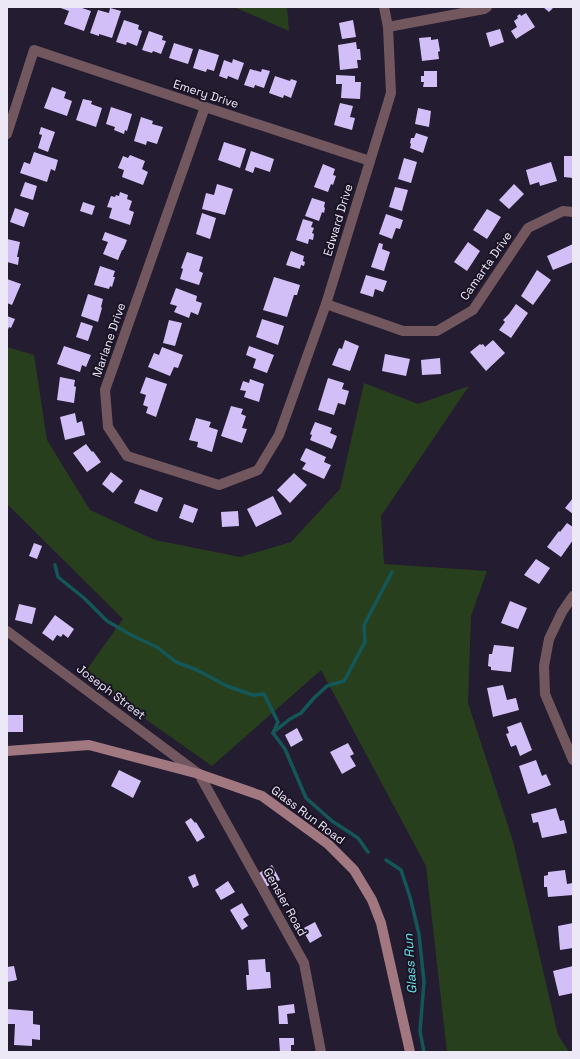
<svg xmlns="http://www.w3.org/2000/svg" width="580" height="1059" font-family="'Space Grotesk',sans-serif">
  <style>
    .green { fill: #283f1e }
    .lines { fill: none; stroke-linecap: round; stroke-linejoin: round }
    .stream { stroke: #145758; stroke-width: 3.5 }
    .building { fill: #d3bff7 }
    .minor { stroke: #72585e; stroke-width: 10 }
    .tertiary { stroke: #72585e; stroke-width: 10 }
    .secondary { stroke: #a17780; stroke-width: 10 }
    .labels { text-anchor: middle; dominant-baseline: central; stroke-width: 4; stroke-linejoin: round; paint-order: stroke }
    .street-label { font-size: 12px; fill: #ede8f6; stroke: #1a1326 }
    .water-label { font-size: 13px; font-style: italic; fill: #67e3e4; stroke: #1a1326 }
  </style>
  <rect width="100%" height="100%" fill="#241c30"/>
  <g class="green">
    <polygon points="234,7 287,7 289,31"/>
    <polygon points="7,347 34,355 47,440 90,510 155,540 240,557 291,542 340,489 364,383 418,404 469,386 381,516 384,564 487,571 471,616 468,703 513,841 558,1035 569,1052 447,1052 426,866 321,670 212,766 83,675 123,619 7,504"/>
  </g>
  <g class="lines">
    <g class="stream">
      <polyline points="55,565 58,577 84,598 107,621 133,636 157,647 176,662 197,670 227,686 253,695 264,694 278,722 273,733"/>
      <polyline points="275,731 290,719 301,713 314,698 327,686 344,681 365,642 364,625 392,572"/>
      <polyline points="273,733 285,749 306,798 332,821 358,838 368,852"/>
      <polyline points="386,860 401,870 410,897 419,934 424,982 420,1031 424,1052"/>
    </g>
  </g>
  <g class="building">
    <polygon points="58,7 79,7 91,11 84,31 64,24 69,11"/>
    <polygon points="543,7 554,7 549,12"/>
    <polygon points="110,8 121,11 112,38 99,34 99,36 90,33 98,10 109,13"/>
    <polygon points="526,13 535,27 516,39 511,31 517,27 514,21 518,18 517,16 520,14 521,16"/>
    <polygon points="124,20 139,25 138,29 142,31 137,46 127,42 126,45 116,42"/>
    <polygon points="353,20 356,37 342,39 339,23"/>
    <polygon points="500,29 504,42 490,47 486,33"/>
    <polygon points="149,31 163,36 162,40 166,41 161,54 153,51 152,53 142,50"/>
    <polygon points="431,37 431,40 438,39 440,51 438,52 439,59 422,61 419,38"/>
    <polygon points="356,42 357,49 360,49 361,60 357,60 358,68 340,70 338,45"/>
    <polygon points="174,43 193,49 188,64 169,58"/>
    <polygon points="199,49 219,55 214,71 207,69 206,72 193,68"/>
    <polygon points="233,59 244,63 238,80 228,76 227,79 219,76 224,60 232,63"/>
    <polygon points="250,69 261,72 262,69 270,71 264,88 255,85 254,88 244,85"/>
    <polygon points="424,71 437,71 437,87 423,87 424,82 421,82 421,76 424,76"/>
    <polygon points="336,75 355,76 355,82 361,82 360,99 341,98 342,84 336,84"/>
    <polygon points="275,76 290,81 291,79 297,81 291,98 284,95 283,98 269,93"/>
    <polygon points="52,87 66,92 64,98 72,101 67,116 44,108"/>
    <polygon points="83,99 92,101 91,104 102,108 96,127 76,120"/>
    <polygon points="340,103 353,106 350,117 355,118 352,130 334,125"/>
    <polygon points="111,107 132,114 127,131 125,130 124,134 114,130 115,127 106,124"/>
    <polygon points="418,108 431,111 429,127 415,124"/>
    <polygon points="141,117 153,121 152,124 163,127 157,144 147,141 146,145 134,141"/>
    <polygon points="41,127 55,132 48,152 38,148 42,135 39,134"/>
    <polygon points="416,133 428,137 423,153 410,148 411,144 410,143 411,138 414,138"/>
    <polygon points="224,142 246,149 240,168 218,160"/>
    <polygon points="251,151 274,159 270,172 255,167 253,173 245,170"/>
    <polygon points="34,152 58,160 55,171 51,169 47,182 20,173 24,162 30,164"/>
    <polygon points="130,155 145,161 142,169 148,172 143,185 122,177 124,170 118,168 123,156 128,158"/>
    <polygon points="564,156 573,156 573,178 564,177"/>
    <polygon points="404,158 417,162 411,183 398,179"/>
    <polygon points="551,162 557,181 540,186 539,182 530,185 526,170"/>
    <polygon points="323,164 335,169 333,175 336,176 333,185 331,184 328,192 314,187"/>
    <polygon points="25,182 37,186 33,200 20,196"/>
    <polygon points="217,184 233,189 225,215 202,209 206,193 214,195"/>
    <polygon points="514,184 524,194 509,209 499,200"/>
    <polygon points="395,187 408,190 402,211 389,207"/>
    <polygon points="120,192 128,195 127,199 132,201 129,210 134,212 130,225 109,218 112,208 107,207 111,196 115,197 116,195 119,196"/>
    <polygon points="312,198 325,202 324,207 325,208 324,213 322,212 319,221 305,216"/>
    <polygon points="83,202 95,206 92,215 80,211"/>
    <polygon points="15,208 29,213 24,227 10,222"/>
    <polygon points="487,209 501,217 487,239 473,230"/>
    <polygon points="202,213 216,218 210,239 196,234"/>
    <polygon points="386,214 403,220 400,229 396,228 392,239 379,234"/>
    <polygon points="303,219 313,222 311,227 314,228 312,233 314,234 313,240 309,239 308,244 296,240"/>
    <polygon points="105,232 127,240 123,250 122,250 118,260 103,254 108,242 102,240"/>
    <polygon points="7,239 20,242 17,257 19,257 18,265 7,262"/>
    <polygon points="468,242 480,251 467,271 454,262"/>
    <polygon points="379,243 383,244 382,249 390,252 384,271 371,267"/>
    <polygon points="573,244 573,262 553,270 547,256"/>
    <polygon points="291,251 304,256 303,261 305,262 304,266 301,265 300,269 286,265"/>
    <polygon points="187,252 203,257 199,271 203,273 199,285 180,279 183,269 181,268"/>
    <polygon points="100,266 115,271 113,277 115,277 112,287 110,286 109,289 94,285"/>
    <polygon points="537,270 551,280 533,305 521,296"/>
    <polygon points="366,275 387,281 383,292 375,289 373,297 360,293"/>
    <polygon points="274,277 300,285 297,295 294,295 287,317 263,310"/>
    <polygon points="7,279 21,284 12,305 7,303"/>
    <polygon points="176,288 197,296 196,301 202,303 198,315 191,312 189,318 174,312 177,306 170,304"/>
    <polygon points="88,294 103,299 101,307 102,308 98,322 81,316"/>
    <polygon points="516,304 528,313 511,338 499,330 505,322 503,320 509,314"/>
    <polygon points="7,316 15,319 11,328 9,327 7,332"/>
    <polygon points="262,319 284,326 278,345 256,337"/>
    <polygon points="169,320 182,323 175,346 163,343"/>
    <polygon points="81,322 93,326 88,341 76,337"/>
    <polygon points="345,340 359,346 350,371 332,365 339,348 342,349"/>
    <polygon points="493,340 505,353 486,371 470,352 480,344 481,345 483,344 485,347"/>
    <polygon points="64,346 91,355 86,367 82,365 80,372 57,364"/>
    <polygon points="249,346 274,355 267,373 253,368 256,359 246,355"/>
    <polygon points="162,347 183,355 178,368 174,367 170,376 148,367 154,353 159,355"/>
    <polygon points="385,354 410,359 406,376 382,371"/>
    <polygon points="440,358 441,374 422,375 421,360"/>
    <polygon points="60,377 75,380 74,386 76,387 74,403 57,400"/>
    <polygon points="146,377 167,384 156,417 146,413 148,407 143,405 146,395 140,393"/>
    <polygon points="328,378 344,383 342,389 349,391 345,405 338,403 334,415 318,410"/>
    <polygon points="250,379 264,384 259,402 244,397 246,391 240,390 243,381 249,383"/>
    <polygon points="231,406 243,409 241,414 246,416 242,428 247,429 242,443 221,436"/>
    <polygon points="75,413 77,423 82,421 85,435 65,440 60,417"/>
    <polygon points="196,418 211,422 209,427 218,430 212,452 197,447 198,442 189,440"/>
    <polygon points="315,422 332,428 330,433 337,436 332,449 310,440 312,435 310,434"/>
    <polygon points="86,444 92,452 93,451 101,462 87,472 73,453"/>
    <polygon points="306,448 326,457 324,462 331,465 324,479 302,469 306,463 300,460"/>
    <polygon points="111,472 123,481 113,493 102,484"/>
    <polygon points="294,473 307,485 290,503 277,490"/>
    <polygon points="140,489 163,498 157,512 134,503"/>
    <polygon points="273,496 282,514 256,527 247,509"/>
    <polygon points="573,498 573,514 565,508"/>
    <polygon points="184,504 198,509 193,523 179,518"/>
    <polygon points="238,511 239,526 222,527 221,512"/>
    <polygon points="567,523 573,527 573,540 561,557 547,547 559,531 560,532"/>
    <polygon points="34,543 42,546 37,559 29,556"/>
    <polygon points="536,559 550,568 539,584 524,575"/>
    <polygon points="510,601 527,608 518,629 501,623"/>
    <polygon points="19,604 36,608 32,624 15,620"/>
    <polygon points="55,615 74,629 68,638 63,634 61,637 57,635 53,641 42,633"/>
    <polygon points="494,645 514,647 511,672 491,670 491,667 488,666 489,654 492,654"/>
    <polygon points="503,685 507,700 516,698 519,710 493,717 487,688"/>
    <rect x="7" y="715" width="16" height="17"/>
    <polygon points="521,722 532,750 520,756 516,745 511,747 506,734 509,733 507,727"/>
    <polygon points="297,728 303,740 291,747 285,735"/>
    <polygon points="348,743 354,754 350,756 356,766 342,774 330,752"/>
    <polygon points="536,760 542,776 546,774 551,785 528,794 519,766"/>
    <polygon points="119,770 141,781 133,798 111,786"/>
    <polygon points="556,808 560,821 564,820 567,833 542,838 538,822 533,823 531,814"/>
    <polygon points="191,818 195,823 196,822 205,837 197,842 185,822"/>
    <polygon points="272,865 280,880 266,887 259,873"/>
    <polygon points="565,870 567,884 573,883 573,895 548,897 547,887 544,887 544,876 548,875 548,872"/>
    <polygon points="195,874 199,885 193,888 188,877"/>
    <polygon points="228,881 235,892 221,900 215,890"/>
    <polygon points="242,903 249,915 243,919 248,926 242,930 230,910"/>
    <polygon points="315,922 322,936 310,943 302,929"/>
    <polygon points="573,923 573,948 560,950 558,926"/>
    <polygon points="265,959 266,972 270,972 271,988 247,990 246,975 249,975 248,960"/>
    <polygon points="14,966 17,980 7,982 7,967"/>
    <polygon points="573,966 573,993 559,996 553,971"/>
    <polygon points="294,1004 295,1013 287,1014 288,1024 279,1024 278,1006"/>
    <polygon points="7,1009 33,1011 33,1024 40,1025 40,1040 32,1039 32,1046 14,1045 15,1024 7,1024"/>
    <polygon points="279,1038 294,1038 294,1045 291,1045 291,1052 280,1052"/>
  </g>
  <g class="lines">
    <g class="minor">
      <polyline points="388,27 484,9 487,7"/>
      <polyline points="205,107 105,390 108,427 127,456 219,485 258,470 279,435 326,304 391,93 388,27 384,7"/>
      <polyline points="7,134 34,50 205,107 370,161"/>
      <polyline points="326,304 403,331 437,331 473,310 528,228 563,211 573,212"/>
      <polyline points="573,596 562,612 549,639 544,666 545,694 573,760"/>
      <polyline points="199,774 304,963 321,1052"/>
    </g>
    <polyline class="tertiary" points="7,631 199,774"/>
    <polyline class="secondary" points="7,751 89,745 199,774 262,796 328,844 354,870 372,900 381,923 410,1052"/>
  </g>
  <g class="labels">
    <g class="street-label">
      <text transform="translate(206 94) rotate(18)">Emery Drive</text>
      <text transform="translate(338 220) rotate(-73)">Edward Drive</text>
      <text transform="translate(486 266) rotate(-55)">Camarta Drive</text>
      <text transform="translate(109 340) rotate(-71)">Marlane Drive</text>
      <text transform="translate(111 692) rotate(37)">Joseph Street</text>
      <text transform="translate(308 815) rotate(37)">Glass Run Road</text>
      <text transform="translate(285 902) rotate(61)">Gensler Road</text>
    </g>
    <g class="water-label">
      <text transform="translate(410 964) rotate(-94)">Glass Run</text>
    </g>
  </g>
  <rect width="580" height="1059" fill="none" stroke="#ede8f6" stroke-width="16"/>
</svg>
